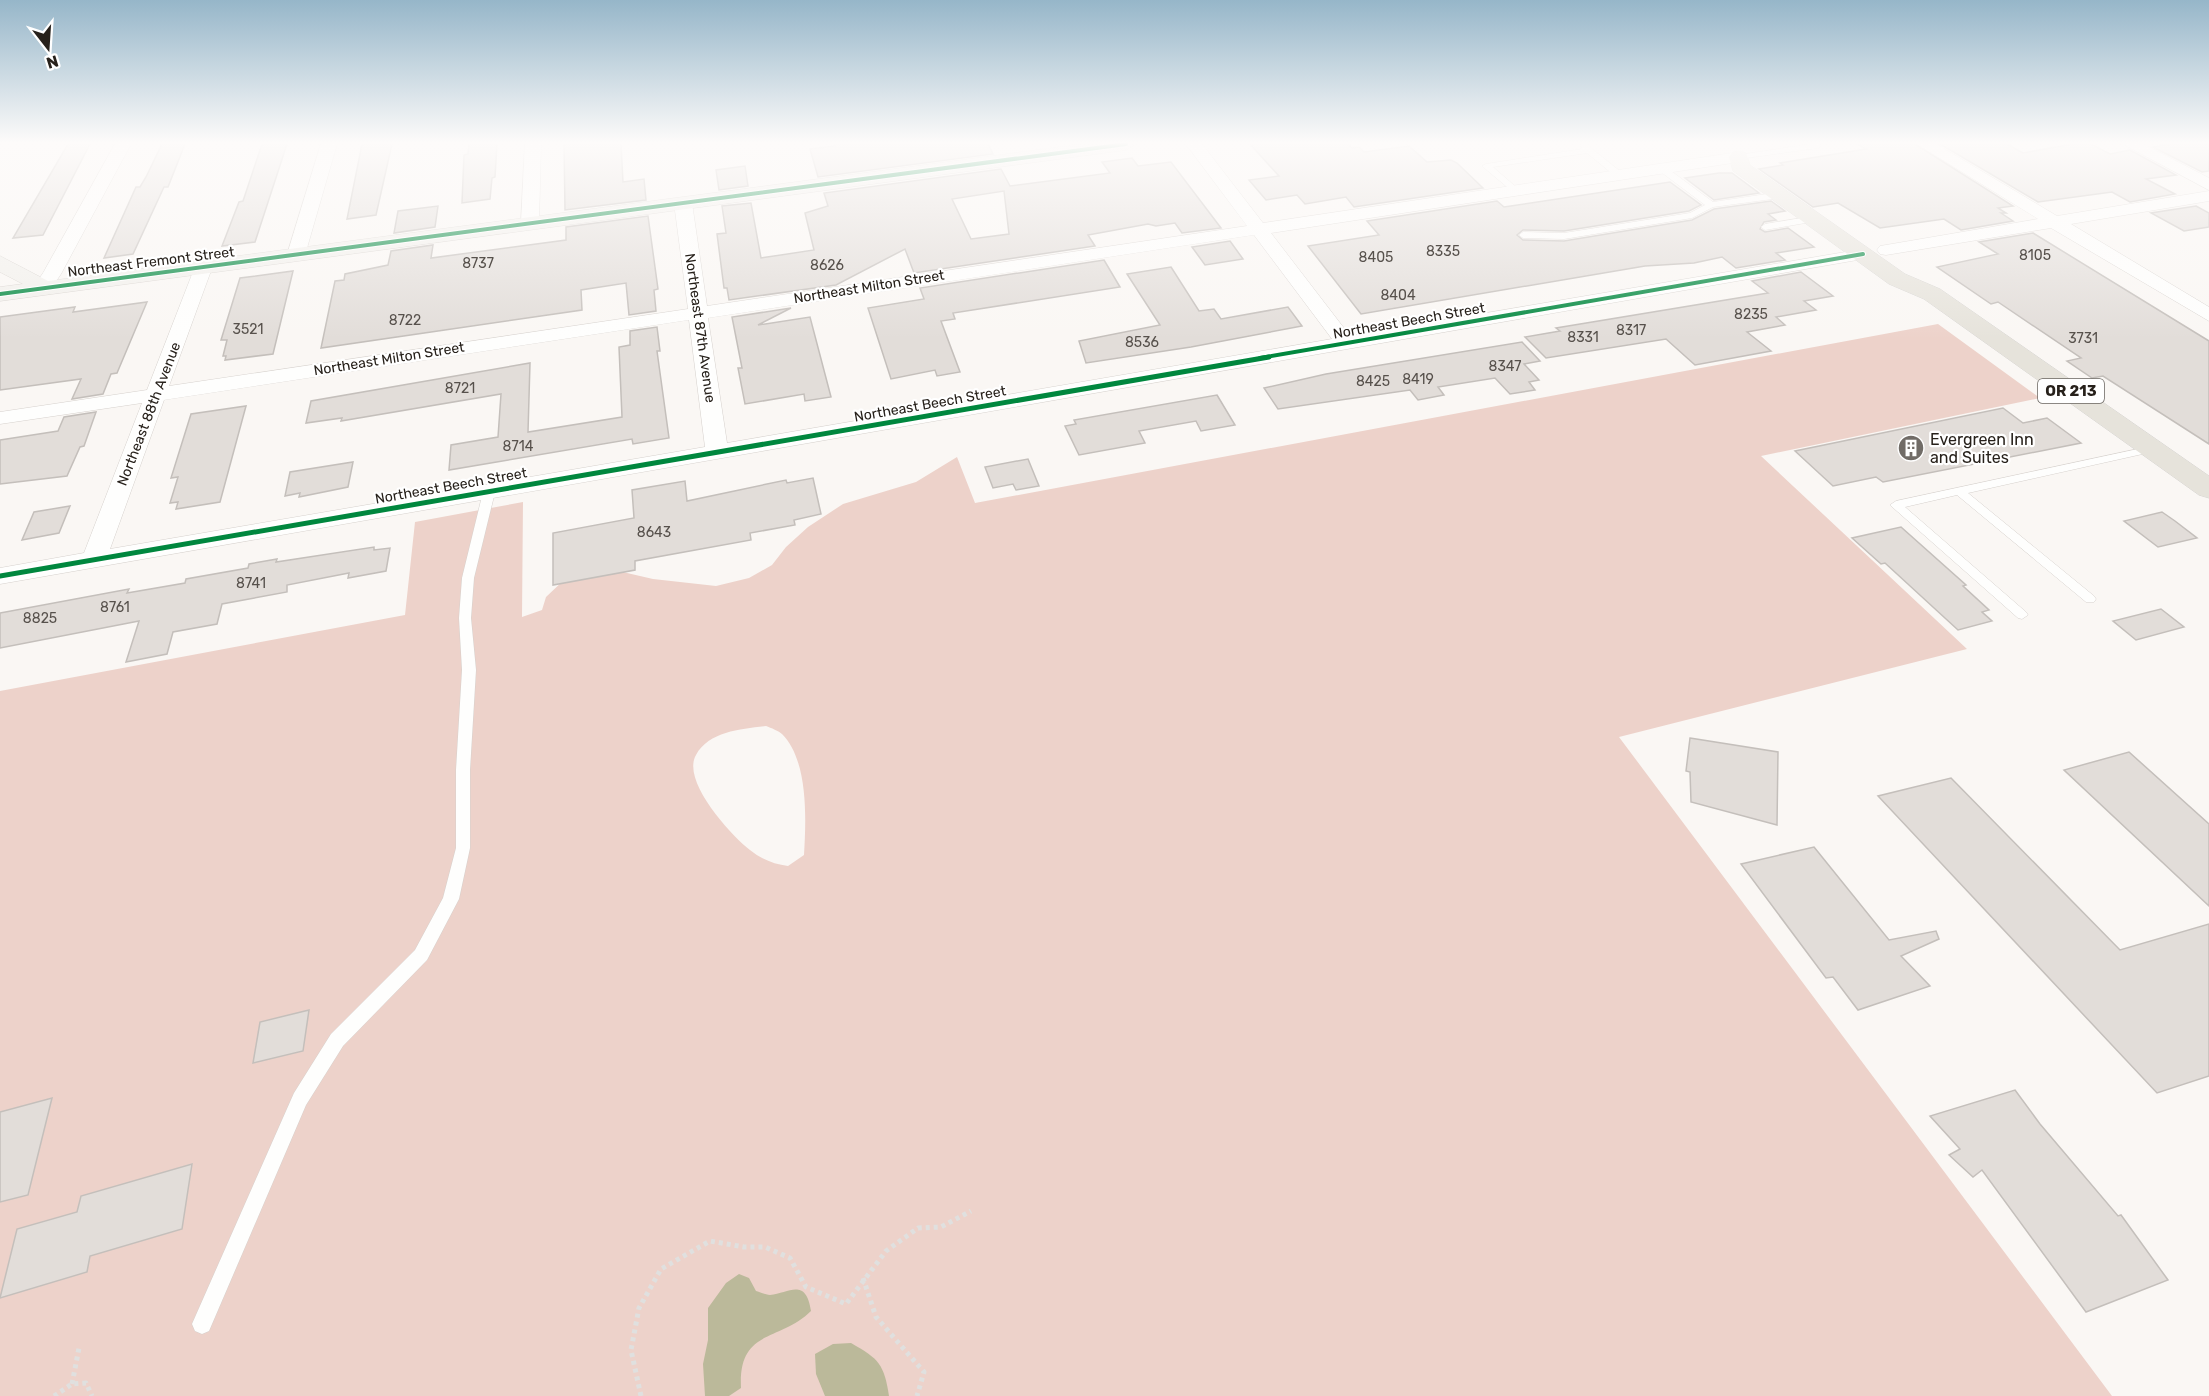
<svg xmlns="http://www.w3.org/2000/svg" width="2209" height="1396" font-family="Rubik,sans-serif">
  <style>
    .forest { fill: #edd2ca; fill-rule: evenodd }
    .water { fill: #bbb99a }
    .building { fill: #e2ddd9; stroke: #c4bfbb; stroke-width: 1.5; fill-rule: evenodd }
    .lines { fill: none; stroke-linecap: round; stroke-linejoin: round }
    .lane-casing { stroke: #d6d1cd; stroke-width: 1 }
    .street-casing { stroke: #d6d1cd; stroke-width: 1 }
    .secondary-casing { stroke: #d6d1cd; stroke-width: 1 }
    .primary-casing { stroke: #d6d4d2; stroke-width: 1 }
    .path { stroke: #e0e0df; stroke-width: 5; stroke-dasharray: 4 4; stroke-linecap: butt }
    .lane { fill: #fefefd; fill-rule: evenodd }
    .street { fill: #fefefd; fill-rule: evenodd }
    .secondary { fill: #f2f0ec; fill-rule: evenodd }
    .primary { fill: #e6e3db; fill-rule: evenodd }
    .cycleway-far1-casing { stroke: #fff; stroke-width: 6 }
    .cycleway-casing { stroke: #fff; stroke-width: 8 }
    .cycleway-far1 { stroke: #00873e; stroke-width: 4 }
    .cycleway { stroke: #00873e; stroke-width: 5 }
    .labels { text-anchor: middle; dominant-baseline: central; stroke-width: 4.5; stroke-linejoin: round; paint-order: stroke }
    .number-label { font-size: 14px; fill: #57514c }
    .far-street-label { font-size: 14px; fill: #27211b; stroke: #fff }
    .shield { fill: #fff; stroke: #68645f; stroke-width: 1.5 }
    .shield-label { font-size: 15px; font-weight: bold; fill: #27211b }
    .poi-label { font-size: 16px; fill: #27211b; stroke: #fff; text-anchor: start }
  </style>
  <rect width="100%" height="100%" fill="#faf7f4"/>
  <path class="forest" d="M1938,324L2040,398L1761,456L1967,649L1619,737L2112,1396H0V691L405,615L415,522L523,502L522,617L542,610L546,597L565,579L614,570L653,579L716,586L749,578L772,565L786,547L808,527L843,504L916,482L957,457L975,503ZM766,726C771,728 779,731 782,734C809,761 806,821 804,855L788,866C774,864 761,859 750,850C731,835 681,781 696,755C709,731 742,729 766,726Z"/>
  <g class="water">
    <path d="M739,1274L749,1278L756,1291C760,1292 766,1295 770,1295C789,1293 806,1277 811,1311C780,1342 738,1328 741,1388L729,1396H705L703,1364L708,1340V1308L726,1283Z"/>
    <path d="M851,1343C879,1359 884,1364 889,1396H825L816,1374L815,1354L833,1344Z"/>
  </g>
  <g class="building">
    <polygon points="68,144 90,144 43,235 13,238"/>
    <polygon points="162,144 185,144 168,187 164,187 133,254 104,258 136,187 140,187 146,177"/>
    <polygon points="262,144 287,144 255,242 222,246 239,202 243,201"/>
    <polygon points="362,144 392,144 376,215 347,219"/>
    <polygon points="469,144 497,144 495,177 492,178 490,199 462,203 464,155 468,154"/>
    <polygon points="564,144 621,144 623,182 644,179 646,200 565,210"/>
    <polygon points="834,144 988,144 993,154 818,177 810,149 835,146"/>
    <polygon points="1250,144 1348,144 1352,148 1359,147 1364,152 1409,146 1427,162 1451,160 1457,163 1483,188 1354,207 1346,197 1305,204 1297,195 1266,200 1249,180 1279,176"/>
    <polygon points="1857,144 1915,144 2013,206 1998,208 2006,213 2001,213 2013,221 1961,230 1944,219 1880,228 1838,203 1813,207 1759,169 1783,165 1780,163 1866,149"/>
    <polygon points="1940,144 2007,144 2023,153 2073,144 2091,144 2110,154 2130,150 2176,175 2146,179 2175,194 2130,202 2112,192 2038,202"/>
    <polygon points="2171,144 2209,144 2209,171 2202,172 2153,147"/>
    <path d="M1132,158L1138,166L1171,162L1221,228L1182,233L1175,223L1156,226L1148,224L1088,235L1095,246L914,273L905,249L836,285L729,300L727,288H724L717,234L726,233L722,206L751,203L761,258L814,250L805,213L828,206L824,193L1001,169L1010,186L1110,173L1102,162ZM1004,191L1009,234L971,239L952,199Z"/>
    <polygon points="745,166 748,186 719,190 716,170"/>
    <polygon points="1719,173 1732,173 1759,193 1714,200 1685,178"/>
    <polygon points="1670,182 1701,205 1689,211 1564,231 1523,230 1517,235 1523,240 1564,241 1692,220 1714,209 1771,201 1785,211 1768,214 1776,220 1764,222 1760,229 1765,232 1788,228 1814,247 1776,253 1785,260 1736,268 1722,257 1694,263 1645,266 1361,314 1308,246 1379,235 1367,221 1497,201 1504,207"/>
    <polygon points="438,206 435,227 394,233 398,211"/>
    <polygon points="2196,206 2209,213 2209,227 2184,231 2151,213"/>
    <polygon points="648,216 658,289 654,290 656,311 629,315 626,283 581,290 582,310 321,348 335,281 344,280 345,274 388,265 391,251 433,245 431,258 566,240 566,227"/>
    <polygon points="2033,233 2209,341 2209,444 2103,376 2092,378 2067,361 2081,358 1998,302 1991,304 1937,267 1998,254 1979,242"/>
    <polygon points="1230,241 1243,259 1205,265 1192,247"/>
    <polygon points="1104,260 1120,287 953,313 955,319 941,321 960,372 937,376 935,370 891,379 868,308 924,299 920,288"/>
    <polygon points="1171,267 1199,311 1214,309 1221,319 1288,307 1302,326 1191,347 1086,363 1079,341 1160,325 1127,274"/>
    <polygon points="293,271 273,354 225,360 226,356 223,356 227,340 221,340 240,278"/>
    <polygon points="1801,272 1833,296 1804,301 1816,310 1776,317 1785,325 1747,332 1771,351 1695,365 1666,339 1546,358 1525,337 1560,331 1556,328 1768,293 1752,281"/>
    <polygon points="147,302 117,373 111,374 103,394 72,399 81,379 0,390 0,317 75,307 73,312"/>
    <polygon points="791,308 758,325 810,317 831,397 805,401 804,394 745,404 738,368 742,368 732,317"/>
    <polygon points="657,327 660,351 657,351 669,438 633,444 632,439 449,470 451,445 498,437 501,394 341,421 342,418 306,423 311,401 530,363 528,432 622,417 619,347 630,345 630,331"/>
    <polygon points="1522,342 1540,361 1524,364 1539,380 1529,382 1535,390 1510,394 1495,378 1438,387 1444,395 1418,400 1410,390 1278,409 1264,388 1326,374"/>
    <polygon points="1217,395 1235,425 1201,431 1196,421 1139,431 1145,443 1079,455 1065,426 1076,424 1074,420"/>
    <polygon points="246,406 220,502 176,509 178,502 170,503 178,477 171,478 191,414"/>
    <polygon points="2003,408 2023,423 2047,418 2081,443 1883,482 1876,477 1833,486 1795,451"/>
    <polygon points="96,412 84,446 80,447 67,476 0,484 0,440 58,431 64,417"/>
    <polygon points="1028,459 1039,486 1016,490 1013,484 993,488 985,467"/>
    <polygon points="353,462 348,487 299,497 300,493 285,496 290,472"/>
    <polygon points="813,478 821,514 794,520 795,525 750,533 751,540 635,561 635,570 553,585 553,533 634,518 632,490 685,481 687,501 786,480 787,483"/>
    <polygon points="70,506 59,533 22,540 34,512"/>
    <polygon points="2162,512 2175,521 2197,538 2158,547 2124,521"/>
    <polygon points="1901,527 1966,585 1963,586 1989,610 1982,612 1992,621 1958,630 1885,563 1881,564 1852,538"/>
    <polygon points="374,547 374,550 390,548 386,571 348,578 349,573 287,585 287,592 222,604 217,624 173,632 167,654 126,662 139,621 0,648 0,613 129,589 127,593 185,583 186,579 248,568 249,564 277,559 276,562"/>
    <polygon points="2161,609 2184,627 2136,640 2113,621"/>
    <polygon points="1690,738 1778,752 1777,825 1691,802 1690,772 1686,771"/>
    <polygon points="2129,752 2209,824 2209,906 2064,770"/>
    <polygon points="1951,778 2120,950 2209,924 2209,1076 2157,1093 1878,796"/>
    <polygon points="1814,847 1889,940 1936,931 1939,939 1901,956 1930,986 1858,1010 1833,977 1826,978 1741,864"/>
    <polygon points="309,1010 303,1051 253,1063 260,1022"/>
    <polygon points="2015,1090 2040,1124 2118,1216 2121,1215 2168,1280 2086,1312 1982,1170 1973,1177 1949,1155 1960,1149 1930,1116"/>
    <polygon points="52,1098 28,1195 0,1202 0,1112"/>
    <polygon points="192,1164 182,1229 90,1256 87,1272 0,1298 17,1229 77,1212 81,1196"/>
  </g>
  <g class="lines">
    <defs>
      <g id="lane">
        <polygon points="1580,144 1586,144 1621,172 1621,176 1615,176 1587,153 1493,167 1516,187 1516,191 1513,192 1482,166 1486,164 1582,149"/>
        <polygon points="1811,144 1820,144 1822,146 1818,148 1739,159 1735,157 1739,155"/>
        <polygon points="1657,165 1663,165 1713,202 1780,192 1784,195 1780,198 1713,207 1692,218 1564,239 1523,238 1519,235 1523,232 1564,233 1690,213 1705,205 1657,169"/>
        <polygon points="1814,216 1818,219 1817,221 1765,230 1761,227 1765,224"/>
        <polygon points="2152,446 2158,449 2156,451 1968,493 2094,596 2096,599 2094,602 2086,602 1957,495 1905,507 2026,612 2028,615 2022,619 2018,618 1890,505 1896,501"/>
        <polygon points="489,488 495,492 474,578 471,618 476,670 470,770 470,848 459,899 427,960 343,1046 306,1105 209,1331 202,1334 195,1331 192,1324 294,1093 331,1034 415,950 443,898 456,848 456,770 462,670 459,618 462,578 483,492"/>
      </g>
      <g id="street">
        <polygon points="115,144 131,144 61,274 48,293 34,293 32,289 43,273"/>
        <polygon points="321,144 337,144 305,255 296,260 287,255"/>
        <polygon points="525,144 541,144 539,224 530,229 521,224"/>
        <path d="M1186,144H1202L1263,223L1739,152L1747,157L1739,162L1271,233L1350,336L1863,249L1872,254L1863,259L0,584V568L84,553L142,403L0,424V412L147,390L196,264L203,262L212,268L169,386L688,309L674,203L683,198L692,203L707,306L1247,226ZM1254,235L1332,339L727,443L708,318ZM689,320L705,447L110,549L164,400Z"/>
        <polygon points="1917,144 1936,144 2057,216 2209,191 2209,201 2071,224 2209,307 2209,321 2051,228 1886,255 1880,254 1877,250 1880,246 1886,245 2038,219"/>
        <polygon points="2123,144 2143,144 2209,178 2209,190"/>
      </g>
      <polygon id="secondary" points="1083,144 1136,144 1126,150 0,301 0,287 23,284 0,272 0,256 48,281"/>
      <polygon id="primary" points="1739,151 1746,153 1750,165 1905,274 1940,289 2209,476 2209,498 2199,495 1924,299 1889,284 1733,171 1729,157 1732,153"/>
    </defs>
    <use href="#lane" class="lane-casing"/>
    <use href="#street" class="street-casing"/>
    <use href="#secondary" class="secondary-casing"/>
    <use href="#primary" class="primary-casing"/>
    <g class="path">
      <polyline points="863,1278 876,1317 924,1372 917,1396"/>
      <polyline points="72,1384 79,1348"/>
      <polyline points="54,1396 72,1384 86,1383 92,1396"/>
      <polyline points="641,1396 631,1350 639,1308 661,1269 710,1241 744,1247 765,1247 790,1258 806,1287 846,1304 886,1251 918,1228 941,1227 971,1211"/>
    </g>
    <use href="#lane" class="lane"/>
    <use href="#street" class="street"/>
    <use href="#secondary" class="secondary"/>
    <use href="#primary" class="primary"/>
    <defs>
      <g id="cycleway-far1">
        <polyline points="0,294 1126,144"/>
        <polyline points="1260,358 1863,254"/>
      </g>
      <polyline id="cycleway" points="0,576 1269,357"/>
    </defs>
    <use href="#cycleway-far1" class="cycleway-far1-casing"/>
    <use href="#cycleway" class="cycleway-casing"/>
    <use href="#cycleway-far1" class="cycleway-far1"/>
    <use href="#cycleway" class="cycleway"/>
  </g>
  <linearGradient id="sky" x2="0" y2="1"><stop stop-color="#96b6c9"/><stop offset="0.42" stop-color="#fdfbfa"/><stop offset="1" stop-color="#fdfbfa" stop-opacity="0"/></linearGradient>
  <rect width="2209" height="339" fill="url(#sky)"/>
  <defs>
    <symbol id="building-disc" viewBox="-11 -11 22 22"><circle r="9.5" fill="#716c67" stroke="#fff"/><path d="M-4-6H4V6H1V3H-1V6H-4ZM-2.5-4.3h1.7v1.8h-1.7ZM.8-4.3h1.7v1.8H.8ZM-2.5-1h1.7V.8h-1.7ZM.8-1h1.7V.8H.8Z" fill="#fff"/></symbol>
  </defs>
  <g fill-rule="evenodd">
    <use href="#building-disc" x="1896" y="433" width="30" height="30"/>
  </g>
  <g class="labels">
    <g class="number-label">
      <text x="1443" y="251">8335</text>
      <text x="2035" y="255">8105</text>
      <text x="1376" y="257">8405</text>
      <text x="478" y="263">8737</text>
      <text x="827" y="265">8626</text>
      <text x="1398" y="295">8404</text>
      <text x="1751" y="314">8235</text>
      <text x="405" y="320">8722</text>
      <text x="248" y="329">3521</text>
      <text x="1631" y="330">8317</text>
      <text x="1583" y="337">8331</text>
      <text x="2083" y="338">3731</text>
      <text x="1142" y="342">8536</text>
      <text x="1505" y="366">8347</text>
      <text x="1418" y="379">8419</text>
      <text x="1373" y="381">8425</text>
      <text x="460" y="388">8721</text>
      <text x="518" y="446">8714</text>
      <text x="654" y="532">8643</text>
      <text x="251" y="583">8741</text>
      <text x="115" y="607">8761</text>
      <text x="40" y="618">8825</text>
    </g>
    <g class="far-street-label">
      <text transform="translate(151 262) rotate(-7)">Northeast Fremont Street</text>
      <text transform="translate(869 287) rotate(-9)">Northeast Milton Street</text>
      <text transform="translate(1409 321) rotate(-10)">Northeast Beech Street</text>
      <text transform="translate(700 328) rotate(82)">Northeast 87th Avenue</text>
      <text transform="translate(389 359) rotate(-9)">Northeast Milton Street</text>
      <text transform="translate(930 404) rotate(-10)">Northeast Beech Street</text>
      <text transform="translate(149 414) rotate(-69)">Northeast 88th Avenue</text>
      <text transform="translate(451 486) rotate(-10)">Northeast Beech Street</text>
    </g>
    <rect class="shield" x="2038" y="379" width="66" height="24" rx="4.5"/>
    <g class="shield-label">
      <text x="2071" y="391">OR 213</text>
    </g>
    <g class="poi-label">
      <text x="1930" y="439">Evergreen Inn<tspan x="1930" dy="18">and Suites</tspan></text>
    </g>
  </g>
  <g transform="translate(48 48) rotate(163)" stroke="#ffffff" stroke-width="4.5" paint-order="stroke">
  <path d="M0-4.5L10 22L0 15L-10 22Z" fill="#27211b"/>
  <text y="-9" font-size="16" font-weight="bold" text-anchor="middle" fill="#27211b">N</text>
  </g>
</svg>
